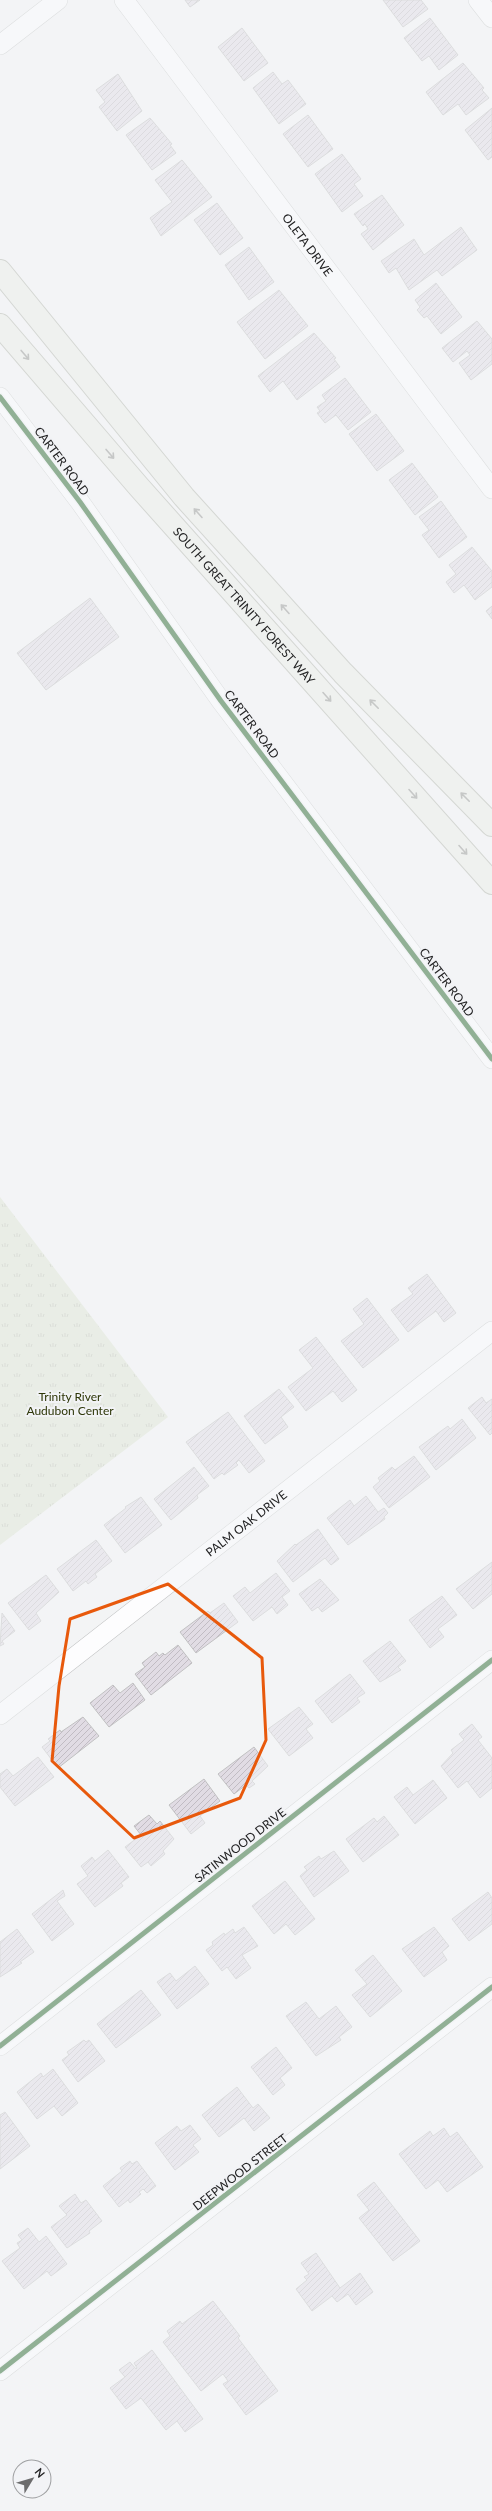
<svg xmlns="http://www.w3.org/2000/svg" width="492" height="2511" font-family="Lato,sans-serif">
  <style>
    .grass { fill: url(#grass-tufts) }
    .building { fill: url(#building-hatch); stroke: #c1c1c2 }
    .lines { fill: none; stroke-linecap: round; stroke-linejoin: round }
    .street-casing { stroke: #c3c4c5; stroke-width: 20 }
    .primary-casing { stroke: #b0b3a9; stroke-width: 24 }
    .street { stroke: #fdfdfe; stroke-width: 19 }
    .primary { stroke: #ebede7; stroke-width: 22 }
    .cycleway-casing { stroke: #f2f3f6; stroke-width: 8 }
    .cycleway { stroke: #1b5e20; stroke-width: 5 }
    .oneway { stroke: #91928f }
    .marked { fill: none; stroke: #e8590c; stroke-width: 3; stroke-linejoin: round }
    .labels { text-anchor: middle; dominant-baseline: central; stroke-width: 4; stroke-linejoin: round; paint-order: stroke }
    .street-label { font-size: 12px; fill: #232324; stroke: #f2f3f6 }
    .park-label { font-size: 12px; fill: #2e3708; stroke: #f2f3f6 }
  </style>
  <defs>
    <pattern id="grass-tufts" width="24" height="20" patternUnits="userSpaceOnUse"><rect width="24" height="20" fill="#dee4d2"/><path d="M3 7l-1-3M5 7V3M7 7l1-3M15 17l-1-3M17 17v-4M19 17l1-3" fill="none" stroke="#bec3b4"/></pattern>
    <pattern id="building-hatch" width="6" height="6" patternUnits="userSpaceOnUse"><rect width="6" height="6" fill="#e1dce4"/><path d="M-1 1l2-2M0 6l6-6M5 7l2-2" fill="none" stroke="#c1bcc3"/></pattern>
  </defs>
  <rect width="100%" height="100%" fill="#f3f4f5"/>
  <polygon class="grass" points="0,1197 168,1417 0,1545"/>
  <g class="building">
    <polygon points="185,0 200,0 190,7"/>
    <polygon points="383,0 421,0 428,9 403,27"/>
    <polygon points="430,18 458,55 439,70 429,56 422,61 404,38"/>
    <polygon points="242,28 268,63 244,81 218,47"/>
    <polygon points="463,63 484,88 482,90 489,98 466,115 458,104 443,115 426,92"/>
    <polygon points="273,72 282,84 288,80 306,104 279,124 253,88"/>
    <polygon points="118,74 142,111 117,131 99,107 105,102 96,90"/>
    <polygon points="492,108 492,157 488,160 465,130"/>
    <polygon points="308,115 333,149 308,167 283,134"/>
    <polygon points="150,118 172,144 170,145 176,153 152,170 126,135"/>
    <polygon points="342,154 361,179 354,184 363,196 342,212 315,174"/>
    <polygon points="182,160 212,197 161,236 150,218 172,202 155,180"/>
    <polygon points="382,195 404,225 373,250 361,234 368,229 365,224 363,226 354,214"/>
    <polygon points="217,203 243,238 220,255 194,220"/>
    <polygon points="461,227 477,250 442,276 437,270 409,290 396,268 389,273 381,261 414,239 424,255"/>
    <polygon points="249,247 274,282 249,300 225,265"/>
    <polygon points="436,283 462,317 441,334 427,316 424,318 417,310 420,307 415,300"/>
    <polygon points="279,290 308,326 265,359 237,322"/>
    <polygon points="477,321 492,339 492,364 471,380 459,363 470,355 467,351 453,362 442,348"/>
    <polygon points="314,333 336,358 334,359 340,367 297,400 283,381 270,392 258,376"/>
    <polygon points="345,378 371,412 348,430 336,415 325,423 317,413 320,411 317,407 326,401 322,395"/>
    <polygon points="376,414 404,451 377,471 349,434"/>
    <polygon points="412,463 438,497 415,515 389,480"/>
    <polygon points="441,501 467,537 439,558 422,535 429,530 419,517"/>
    <polygon points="472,547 492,571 492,587 475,600 464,585 454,593 446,582 456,574 449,565"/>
    <polygon points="90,598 119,637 46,690 17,653"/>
    <polygon points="492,606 492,619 486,611"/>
    <polygon points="427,1274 456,1313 444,1322 436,1311 408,1332 391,1310 413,1294 408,1288"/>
    <polygon points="367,1298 399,1340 363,1368 341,1341 364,1324 353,1309"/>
    <polygon points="316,1337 357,1390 342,1402 333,1391 306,1411 288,1387 313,1368 299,1350"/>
    <polygon points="279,1389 294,1407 281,1417 288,1427 265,1444 244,1416"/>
    <polygon points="482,1397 486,1403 492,1399 492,1433 490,1435 468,1408"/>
    <polygon points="228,1412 265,1461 249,1473 239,1460 236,1463 238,1465 224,1475 222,1473 214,1479 186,1442"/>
    <polygon points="462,1419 476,1438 436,1470 419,1447 448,1426 450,1429"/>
    <polygon points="414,1456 430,1477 389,1508 373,1487 380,1481 378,1478 392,1467 395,1470"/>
    <polygon points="194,1467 209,1486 197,1495 198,1498 171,1520 154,1499"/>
    <polygon points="366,1496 378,1512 384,1508 388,1513 384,1517 385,1519 348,1545 327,1518 350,1500 354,1506"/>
    <polygon points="141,1497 162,1525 125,1553 104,1525 126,1508 125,1507"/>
    <polygon points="318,1529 339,1559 331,1565 325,1558 293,1582 277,1561 295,1544 296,1545"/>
    <polygon points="96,1540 112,1561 95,1574 97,1577 88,1584 86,1581 73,1591 57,1569"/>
    <polygon points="492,1562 492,1594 473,1609 456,1589"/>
    <polygon points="276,1573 290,1591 282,1597 288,1605 277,1614 272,1607 253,1621 233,1596 245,1587 250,1593"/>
    <polygon points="46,1575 59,1592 36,1613 41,1621 29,1630 8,1603"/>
    <polygon points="320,1579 339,1600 322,1612 318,1607 312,1611 299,1594"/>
    <polygon points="442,1596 457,1615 438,1629 444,1637 430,1648 409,1620"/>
    <polygon points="224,1603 238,1622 196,1653 180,1632 208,1611 210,1613"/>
    <polygon points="2,1613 15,1631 2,1641 4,1644 0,1646"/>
    <polygon points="390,1641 406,1661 398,1667 401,1670 380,1682 363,1661"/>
    <polygon points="178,1645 192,1663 151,1695 135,1674 145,1667 142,1663 156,1652 159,1656 163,1653 165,1655"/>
    <polygon points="350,1674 365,1693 357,1698 360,1702 332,1723 315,1701"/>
    <polygon points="133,1683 145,1700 109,1727 90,1703 113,1685 120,1693"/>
    <polygon points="299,1707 313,1724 306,1729 313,1738 289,1756 268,1729"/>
    <polygon points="83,1717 99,1736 58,1768 42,1747 50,1741 48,1739 60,1730 61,1732"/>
    <polygon points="472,1724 482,1737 478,1740 492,1758 492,1788 480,1798 467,1781 458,1788 441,1766 453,1753 451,1750 464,1740 459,1734"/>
    <polygon points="254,1747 268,1766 252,1781 255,1784 249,1788 246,1785 234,1794 218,1774"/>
    <polygon points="38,1757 54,1777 15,1806 0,1787 0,1774 7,1769 13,1776"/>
    <polygon points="204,1779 220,1801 200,1816 205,1823 191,1834 169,1805"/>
    <polygon points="433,1780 447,1798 415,1824 394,1797 407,1787 413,1795"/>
    <polygon points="149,1815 157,1824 160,1821 174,1839 163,1851 165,1854 151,1866 148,1862 141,1867 125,1847 141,1835 134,1826"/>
    <polygon points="384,1816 399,1835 363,1862 346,1839 374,1818 377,1822"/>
    <polygon points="108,1850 129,1877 121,1883 123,1886 95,1907 77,1884 88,1876 81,1866 92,1857 95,1861"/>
    <polygon points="334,1851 349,1871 314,1897 300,1876 307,1870 304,1867 319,1856 321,1859"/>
    <polygon points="285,1881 315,1919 295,1935 286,1924 274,1934 252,1906"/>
    <polygon points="63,1890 65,1896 57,1901 74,1924 52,1941 32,1914"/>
    <polygon points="488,1892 492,1898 492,1924 469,1941 452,1919"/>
    <polygon points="244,1927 258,1946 242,1955 251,1968 236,1979 227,1967 222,1971 206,1950 213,1945 212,1942 224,1933 225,1935 233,1929 235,1933"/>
    <polygon points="434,1927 449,1946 442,1952 447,1960 424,1977 402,1949"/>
    <polygon points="17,1929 34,1952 20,1962 22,1963 0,1977 0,1942"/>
    <polygon points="373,1955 402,1991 370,2017 352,1995 367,1984 355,1970"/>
    <polygon points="195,1966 209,1984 177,2009 157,1982 170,1973 176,1981"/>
    <polygon points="141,1990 161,2015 116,2048 97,2024"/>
    <polygon points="306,2002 319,2019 336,2006 352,2027 339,2037 341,2040 316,2056 286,2016"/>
    <polygon points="84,2040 86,2042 89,2040 105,2061 78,2082 62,2060 69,2055 67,2052"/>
    <polygon points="276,2047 292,2068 280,2078 285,2085 273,2095 251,2067"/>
    <polygon points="53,2069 78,2103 62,2116 54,2106 37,2119 17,2092 41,2073 43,2077"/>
    <polygon points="237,2087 253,2108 258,2104 270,2118 254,2131 244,2118 219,2137 202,2115"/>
    <polygon points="5,2112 30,2146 0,2169 0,2115"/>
    <polygon points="190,2125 201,2139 193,2145 199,2152 175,2170 155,2143 177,2126 181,2131"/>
    <polygon points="444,2128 450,2137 457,2132 483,2167 447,2192 438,2180 426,2189 399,2154 430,2131 433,2136"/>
    <polygon points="130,2161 132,2164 137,2161 156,2186 147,2193 143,2189 139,2192 141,2194 130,2203 128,2200 119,2207 103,2186 122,2171 120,2168"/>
    <polygon points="374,2182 420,2241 393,2261 359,2218 369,2210 357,2195"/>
    <polygon points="75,2194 81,2203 86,2200 102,2221 89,2231 90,2233 67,2248 51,2227 67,2215 59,2206"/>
    <polygon points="28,2228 39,2242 46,2236 67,2264 51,2276 47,2271 24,2289 2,2261 20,2248 17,2243 22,2240 18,2235"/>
    <polygon points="316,2253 340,2288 360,2273 373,2292 356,2305 348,2294 337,2302 332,2296 312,2311 296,2289 307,2280 304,2277 309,2274 301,2263"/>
    <polygon points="213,2301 240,2336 238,2338 278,2391 246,2415 223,2384 228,2381 223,2374 201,2391 163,2342 170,2336 167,2331 180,2321 182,2324"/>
    <polygon points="152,2350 203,2419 185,2432 177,2421 166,2430 141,2398 126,2409 110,2388 125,2377 119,2370 130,2362 136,2369 137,2368 134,2363"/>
  </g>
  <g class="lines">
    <defs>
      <g id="street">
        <path id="s1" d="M124,0L492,489"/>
        <polyline points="478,0 492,18"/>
        <polyline points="0,45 58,0"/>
        <polyline points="0,397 80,502 221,701 492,1059"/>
        <path id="s2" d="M0,1715L492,1331"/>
        <polyline points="0,2046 492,1660"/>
        <polyline points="0,2371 492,1987"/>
      </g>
      <g id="primary">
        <polyline points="0,271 184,497 343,673 492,825"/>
        <path id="s3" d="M0,325L139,487L492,883"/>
      </g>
    </defs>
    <use href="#street" class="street-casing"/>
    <use href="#primary" class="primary-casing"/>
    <use href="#street" class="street"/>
    <use href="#primary" class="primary"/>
    <defs>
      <g id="cycleway">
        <polyline points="0,397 80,502 221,701 492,1059"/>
        <polyline points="0,2046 492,1660"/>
        <polyline points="0,2371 492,1987"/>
      </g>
    </defs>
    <use href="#cycleway" class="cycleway-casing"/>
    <use href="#cycleway" class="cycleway"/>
  </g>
  <defs><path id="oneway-shaft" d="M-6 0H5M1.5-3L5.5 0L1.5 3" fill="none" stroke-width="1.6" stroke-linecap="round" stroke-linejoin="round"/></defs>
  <g class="oneway">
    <use href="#oneway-shaft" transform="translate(25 355) rotate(50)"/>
    <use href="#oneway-shaft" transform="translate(110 454) rotate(49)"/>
    <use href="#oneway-shaft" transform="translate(198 513) rotate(-132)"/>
    <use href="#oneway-shaft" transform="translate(285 609) rotate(-132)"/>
    <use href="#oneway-shaft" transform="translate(327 697) rotate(48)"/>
    <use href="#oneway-shaft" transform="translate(374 704) rotate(-135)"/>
    <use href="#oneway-shaft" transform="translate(413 794) rotate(48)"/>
    <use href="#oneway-shaft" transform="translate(465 797) rotate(-135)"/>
    <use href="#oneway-shaft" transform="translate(463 850) rotate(48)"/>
  </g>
  <path d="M0 0H492V2511H0ZM168,1584L262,1658L266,1740L240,1798L134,1838L52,1761L59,1686L70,1619Z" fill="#f3f4f5" fill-opacity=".55" fill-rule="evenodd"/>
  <path class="marked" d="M168,1584L262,1658L266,1740L240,1798L134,1838L52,1761L59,1686L70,1619Z"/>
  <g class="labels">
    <g class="street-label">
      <text stroke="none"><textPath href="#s1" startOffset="306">OLETA DRIVE</textPath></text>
      <text transform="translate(62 461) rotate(53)">CARTER ROAD</text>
      <text stroke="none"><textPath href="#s3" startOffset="372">SOUTH GREAT TRINITY FOREST WAY</textPath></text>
      <text transform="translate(252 724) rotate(53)">CARTER ROAD</text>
      <text transform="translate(447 982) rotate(53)">CARTER ROAD</text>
      <text stroke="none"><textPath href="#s2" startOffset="312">PALM OAK DRIVE</textPath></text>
      <text transform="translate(240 1845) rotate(-38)">SATINWOOD DRIVE</text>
      <text transform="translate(240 2172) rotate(-38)">DEEPWOOD STREET</text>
    </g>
    <g class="park-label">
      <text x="70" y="1396">Trinity River<tspan x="70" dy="14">Audubon Center</tspan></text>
    </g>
  </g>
  <g transform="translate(32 2479) rotate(52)"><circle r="19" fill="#f2f3f6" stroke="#9fa0a2"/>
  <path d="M0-3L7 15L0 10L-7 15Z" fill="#6c6c6d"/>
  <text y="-6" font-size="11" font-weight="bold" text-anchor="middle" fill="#232324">N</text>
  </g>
</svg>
